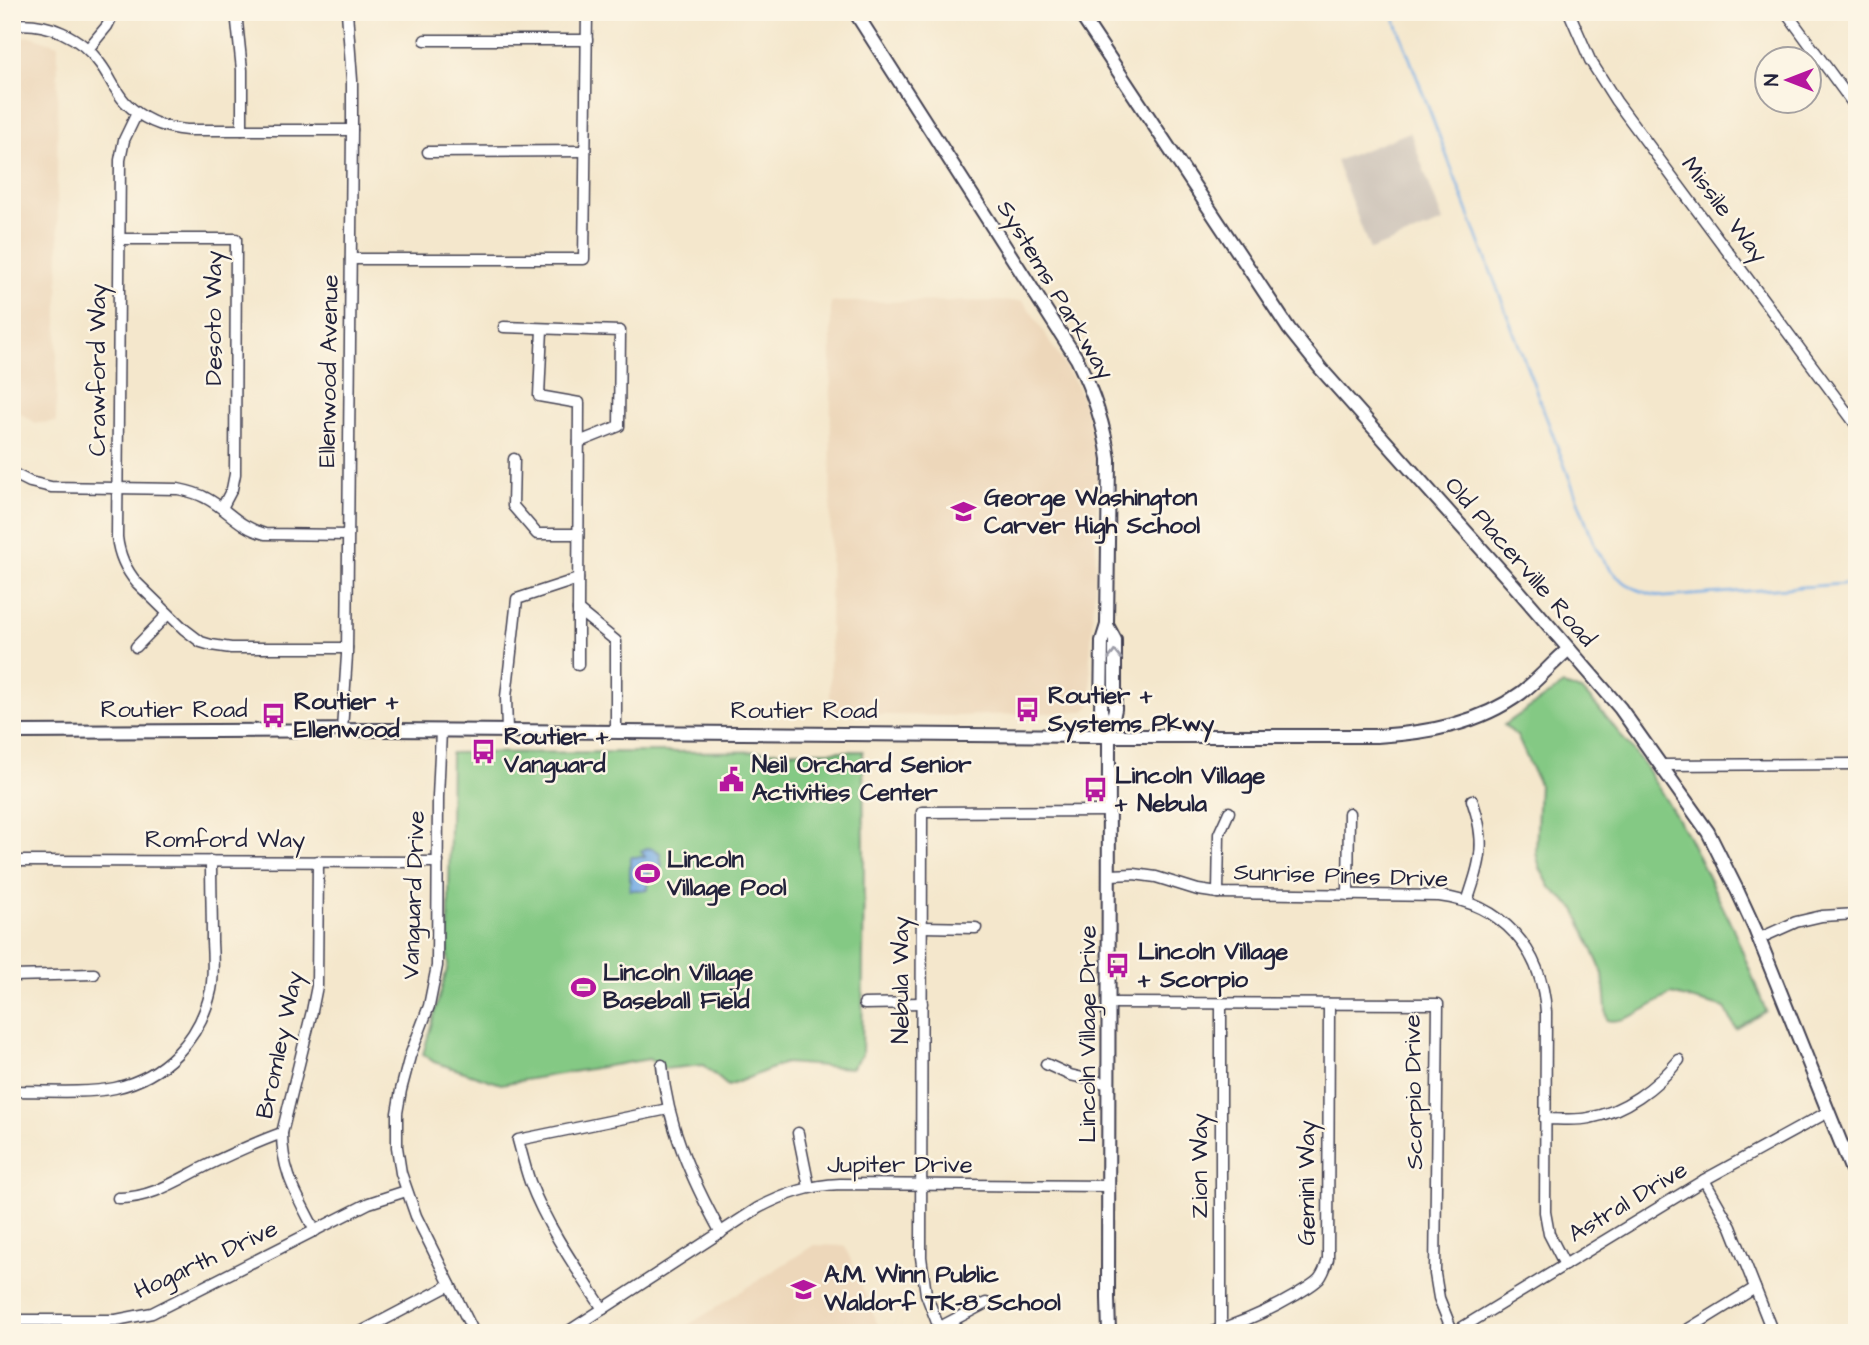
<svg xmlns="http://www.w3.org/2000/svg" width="1869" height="1345" font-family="'Architects Daughter',sans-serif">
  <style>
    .built { fill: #edd7ba }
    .industrial { fill: #ccc2b8 }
    .green { fill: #84c984; stroke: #537660; stroke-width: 2 }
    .water { fill: #75ace4; stroke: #4c6790; stroke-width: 2 }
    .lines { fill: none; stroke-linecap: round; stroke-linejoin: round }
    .stream { stroke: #75ace4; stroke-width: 2.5 }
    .minor-casing { stroke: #424051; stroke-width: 13 }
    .tertiary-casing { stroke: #424051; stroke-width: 16 }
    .minor { stroke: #fff; stroke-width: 10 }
    .tertiary { stroke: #fff; stroke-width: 12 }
    .oneway { stroke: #9c9ca7 }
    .labels { text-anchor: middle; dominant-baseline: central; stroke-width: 5; stroke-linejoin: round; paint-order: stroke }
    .street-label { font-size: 24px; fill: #22223b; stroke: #fcf5e5 }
    .poi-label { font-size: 24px; font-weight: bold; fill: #22223b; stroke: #fcf5e5; text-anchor: start }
  </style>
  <rect width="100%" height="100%" fill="#fcf5e5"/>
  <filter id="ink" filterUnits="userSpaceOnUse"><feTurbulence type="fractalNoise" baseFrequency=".0143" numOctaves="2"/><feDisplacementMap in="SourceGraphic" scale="14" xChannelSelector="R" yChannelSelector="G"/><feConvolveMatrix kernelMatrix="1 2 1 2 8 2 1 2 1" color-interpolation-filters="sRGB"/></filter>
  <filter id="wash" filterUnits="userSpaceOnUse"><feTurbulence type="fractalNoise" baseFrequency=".00686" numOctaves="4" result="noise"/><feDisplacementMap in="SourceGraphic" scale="28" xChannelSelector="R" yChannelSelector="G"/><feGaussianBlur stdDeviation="1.57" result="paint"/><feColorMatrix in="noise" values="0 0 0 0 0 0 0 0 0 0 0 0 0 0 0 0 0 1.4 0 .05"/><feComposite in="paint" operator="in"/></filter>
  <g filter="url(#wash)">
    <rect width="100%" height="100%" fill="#f4e7cc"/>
    <g class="built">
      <polygon points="31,36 58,45 57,192 59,244 56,422 36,423 12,408 12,39"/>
      <polygon points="1023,301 1032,313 1078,387 1092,430 1098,468 1095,586 1090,658 1092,696 1090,706 1083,712 956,716 830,714 831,302"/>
      <polygon points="814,1245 845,1246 881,1333 676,1333"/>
    </g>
    <polygon class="industrial" points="1410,132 1443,222 1370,250 1336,161"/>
    <g class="green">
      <path d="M1563,685L1584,692L1607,718L1645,766L1688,836L1713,887L1733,928L1766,1011L1736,1029L1725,1008L1671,994C1655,1003 1625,1025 1607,1020L1603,974L1575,909L1550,887L1540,868L1536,853L1539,784L1517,736L1504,725Z"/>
      <polygon points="863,751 864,861 862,1055 851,1068 785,1063 728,1086 703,1065 664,1069 649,1059 501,1084 434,1062 423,1054 448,966 451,753"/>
    </g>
    <polygon class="water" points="647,848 653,849 660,853 662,867 649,867 648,890 630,890 630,857 645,857 641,851"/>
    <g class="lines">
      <path class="stream" d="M1392,12L1596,548C1614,578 1628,591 1664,597L1857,583"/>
    </g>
  </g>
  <g filter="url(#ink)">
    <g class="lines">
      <defs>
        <g id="minor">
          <polyline points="236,12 242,70 242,130"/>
          <polyline points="1569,12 1590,60 1616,101 1857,426"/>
          <polyline points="1786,12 1857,109"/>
          <path d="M12,25C47,21 81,36 101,65C110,77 115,91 125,102C142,120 163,128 187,130H352"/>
          <polyline points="425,40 587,40"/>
          <polyline points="88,49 107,26 114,12"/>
          <path d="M137,113L124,140L120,160L117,537C119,555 125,569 137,583L184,629L201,642L211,645L231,648H347"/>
          <polyline points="428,152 585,151"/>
          <polyline points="120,239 236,239 235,474 232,489 222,508"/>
          <polyline points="351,259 584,259 587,12"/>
          <polyline points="504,327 620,331 619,426 579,442"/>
          <polyline points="542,329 539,396 579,403 578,610 616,641 616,731"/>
          <polyline points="514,459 513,506 537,534 578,534"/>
          <path d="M12,473L30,482L51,487L178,489C188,491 197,493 206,498C229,510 238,527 265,534L348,535"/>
          <polyline points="578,610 578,665"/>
          <polyline points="136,647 168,614"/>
          <polyline points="342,730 347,655 352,130 352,80 347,12"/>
          <polyline points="441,731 438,797 437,966 429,1006 410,1056 401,1090 397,1113 397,1147 401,1173 416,1216 474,1333"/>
          <polyline points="507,731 506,697 517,599 578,579"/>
          <polyline points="1662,765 1857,764"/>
          <polyline points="12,861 438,862"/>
          <path d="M1110,875L1134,874L1156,877L1198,890L1218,893L1439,896C1502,904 1542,949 1546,1012L1545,1212L1549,1234L1565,1265"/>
          <polyline points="1218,893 1219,834 1229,812"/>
          <polyline points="1348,895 1349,813"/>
          <path d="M1467,902C1481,860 1487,843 1472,800"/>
          <polyline points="923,927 976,928"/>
          <polyline points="1758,939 1796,922 1822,916 1857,914"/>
          <polyline points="12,976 94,974"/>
          <polyline points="1109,1003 1438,1004 1435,1274 1439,1298 1453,1333"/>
          <polyline points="864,1004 922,1003"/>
          <polyline points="1046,1064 1070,1075 1109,1084"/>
          <path d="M662,1065C667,1125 692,1180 721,1233"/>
          <path d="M12,1091C42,1091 86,1094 115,1088C164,1077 200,1040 211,990C214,974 213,958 212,942C212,915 211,888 211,861"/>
          <path d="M1545,1119C1559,1119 1575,1121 1589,1118C1624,1112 1657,1087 1679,1060"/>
          <polyline points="798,1133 809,1187"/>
          <polyline points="1704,1180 1731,1227 1773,1333"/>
          <path d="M118,1198C150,1199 178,1180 206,1166C231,1154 256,1142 282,1133"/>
          <path d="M315,1231C298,1196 282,1174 282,1133L312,1011L317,986L318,861"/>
          <path d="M603,1309C576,1268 547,1227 530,1182C525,1168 522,1154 518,1140L668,1109"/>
          <polyline points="12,1320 116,1320 152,1313 369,1203 406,1191"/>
          <polyline points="938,1328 986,1303"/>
          <polyline points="1221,1329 1221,1004"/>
          <polyline points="105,1333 105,1321"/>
          <polyline points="359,1333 450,1285"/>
          <path d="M566,1333L758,1208C785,1194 810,1185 840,1184L1108,1186"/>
          <polyline points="941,1333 926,1294 921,1257 922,812 1109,811"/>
          <path d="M1209,1333C1239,1324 1269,1311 1296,1295C1303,1290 1312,1286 1319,1279C1324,1273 1326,1266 1328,1259L1329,1004"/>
          <polyline points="1453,1333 1704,1180 1828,1112"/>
          <polyline points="1682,1333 1755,1288"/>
        </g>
        <g id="tertiary">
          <path d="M855,12L1077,359C1093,392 1104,423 1109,459L1107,625L1102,641L1101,711L1109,736"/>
          <polyline points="1079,12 1289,329 1321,369 1519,591 1620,708 1708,832 1737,890 1755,929 1857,1183"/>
          <polyline points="1107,625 1115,640 1115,709 1109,736 1108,1298 1109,1333"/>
          <path d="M12,732L388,730L1090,736H1377C1428,733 1479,724 1521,693C1538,680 1552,663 1569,649"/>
        </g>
      </defs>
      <use href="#minor" class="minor-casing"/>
      <use href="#tertiary" class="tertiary-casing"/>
      <use href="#minor" class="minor"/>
      <use href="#tertiary" class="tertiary"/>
    </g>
    <defs><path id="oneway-chevron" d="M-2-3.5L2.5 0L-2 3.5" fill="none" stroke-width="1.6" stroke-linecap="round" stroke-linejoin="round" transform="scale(1.75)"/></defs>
    <use class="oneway" href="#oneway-chevron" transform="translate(1115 655) rotate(-90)"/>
  </g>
  <defs>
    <symbol id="school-bare" viewBox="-9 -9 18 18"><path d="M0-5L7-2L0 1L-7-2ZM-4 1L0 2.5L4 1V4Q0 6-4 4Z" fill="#b5179e" stroke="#fcf5e5" stroke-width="2.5" paint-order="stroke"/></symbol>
    <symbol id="bus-bare" viewBox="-9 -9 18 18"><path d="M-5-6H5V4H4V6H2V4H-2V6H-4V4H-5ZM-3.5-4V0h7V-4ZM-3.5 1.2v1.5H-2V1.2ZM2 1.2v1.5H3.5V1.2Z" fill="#b5179e" stroke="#fcf5e5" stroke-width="2.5" paint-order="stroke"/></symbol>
    <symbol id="civic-bare" viewBox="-9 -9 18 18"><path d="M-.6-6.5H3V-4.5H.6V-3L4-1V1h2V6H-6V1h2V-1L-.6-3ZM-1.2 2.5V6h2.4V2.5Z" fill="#b5179e" stroke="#fcf5e5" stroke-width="2.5" paint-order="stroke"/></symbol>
    <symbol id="stadium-bare" viewBox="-9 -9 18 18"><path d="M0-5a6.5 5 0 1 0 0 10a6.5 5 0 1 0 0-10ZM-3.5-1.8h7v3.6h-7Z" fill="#b5179e" stroke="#fcf5e5" stroke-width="2.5" paint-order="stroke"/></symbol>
  </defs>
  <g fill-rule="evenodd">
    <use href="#school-bare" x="946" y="494" width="35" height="35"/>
    <use href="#bus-bare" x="1010" y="692" width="35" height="35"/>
    <use href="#bus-bare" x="256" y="698" width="35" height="35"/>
    <use href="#bus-bare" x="466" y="734" width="35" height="35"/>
    <use href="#civic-bare" x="714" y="762" width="35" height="35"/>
    <use href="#bus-bare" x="1078" y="772" width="35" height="35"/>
    <use href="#stadium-bare" x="630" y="856" width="35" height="35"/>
    <use href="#bus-bare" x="1100" y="948" width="35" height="35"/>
    <use href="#stadium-bare" x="566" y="970" width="35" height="35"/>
    <use href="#school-bare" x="786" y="1272" width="35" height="35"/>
  </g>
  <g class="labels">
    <g class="street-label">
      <text transform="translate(1724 210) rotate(53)">Missile Way</text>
      <text transform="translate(1055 290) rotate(59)">Systems Parkway</text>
      <text transform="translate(214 318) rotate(-90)">Desoto Way</text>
      <text transform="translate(98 370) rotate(-90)">Crawford Way</text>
      <text transform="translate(329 371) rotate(-89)">Ellenwood Avenue</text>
      <text transform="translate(1520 562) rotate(49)">Old Placerville Road</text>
      <text x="174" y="710">Routier Road</text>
      <text x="804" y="711">Routier Road</text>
      <text x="225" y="840">Romford Way</text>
      <text transform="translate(1341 876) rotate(2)">Sunrise Pines Drive</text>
      <text transform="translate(414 895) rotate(-88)">Vanguard Drive</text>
      <text transform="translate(901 980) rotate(-90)">Nebula Way</text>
      <text transform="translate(1088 1034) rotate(-90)">Lincoln Village Drive</text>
      <text transform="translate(280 1045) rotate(-78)">Bromley Way</text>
      <text transform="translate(1414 1092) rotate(-91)">Scorpio Drive</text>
      <text x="900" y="1165">Jupiter Drive</text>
      <text transform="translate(1200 1166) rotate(-90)">Zion Way</text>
      <text transform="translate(1307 1183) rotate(-90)">Gemini Way</text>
      <text transform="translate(1628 1202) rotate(-31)">Astral Drive</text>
      <text transform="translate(206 1260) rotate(-25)">Hogarth Drive</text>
    </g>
    <g class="poi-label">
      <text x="984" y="498">George Washington<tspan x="984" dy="28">Carver High School</tspan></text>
      <text x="1048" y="696">Routier +<tspan x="1048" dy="28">Systems Pkwy</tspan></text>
      <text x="294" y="702">Routier +<tspan x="294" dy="28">Ellenwood</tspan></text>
      <text x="504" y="737">Routier +<tspan x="504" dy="28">Vanguard</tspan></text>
      <text x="752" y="765">Neil Orchard Senior<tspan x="752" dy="28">Activities Center</tspan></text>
      <text x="1115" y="776">Lincoln Village<tspan x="1115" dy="28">+ Nebula</tspan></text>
      <text x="667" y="860">Lincoln<tspan x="667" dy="28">Village Pool</tspan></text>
      <text x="1138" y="952">Lincoln Village<tspan x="1138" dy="28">+ Scorpio</tspan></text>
      <text x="603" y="973">Lincoln Village<tspan x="603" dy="28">Baseball Field</tspan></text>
      <text x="824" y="1275">A.M. Winn Public<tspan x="824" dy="28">Waldorf TK-8 School</tspan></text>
    </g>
  </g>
  <rect width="1869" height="1345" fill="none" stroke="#fcf5e5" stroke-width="42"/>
  <g transform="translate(1788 80) rotate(270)"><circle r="33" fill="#fcf5e5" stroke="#a5a1a1" stroke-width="2"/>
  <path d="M0-5L12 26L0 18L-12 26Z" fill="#b5179e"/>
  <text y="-10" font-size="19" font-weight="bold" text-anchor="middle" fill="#22223b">N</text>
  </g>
</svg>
